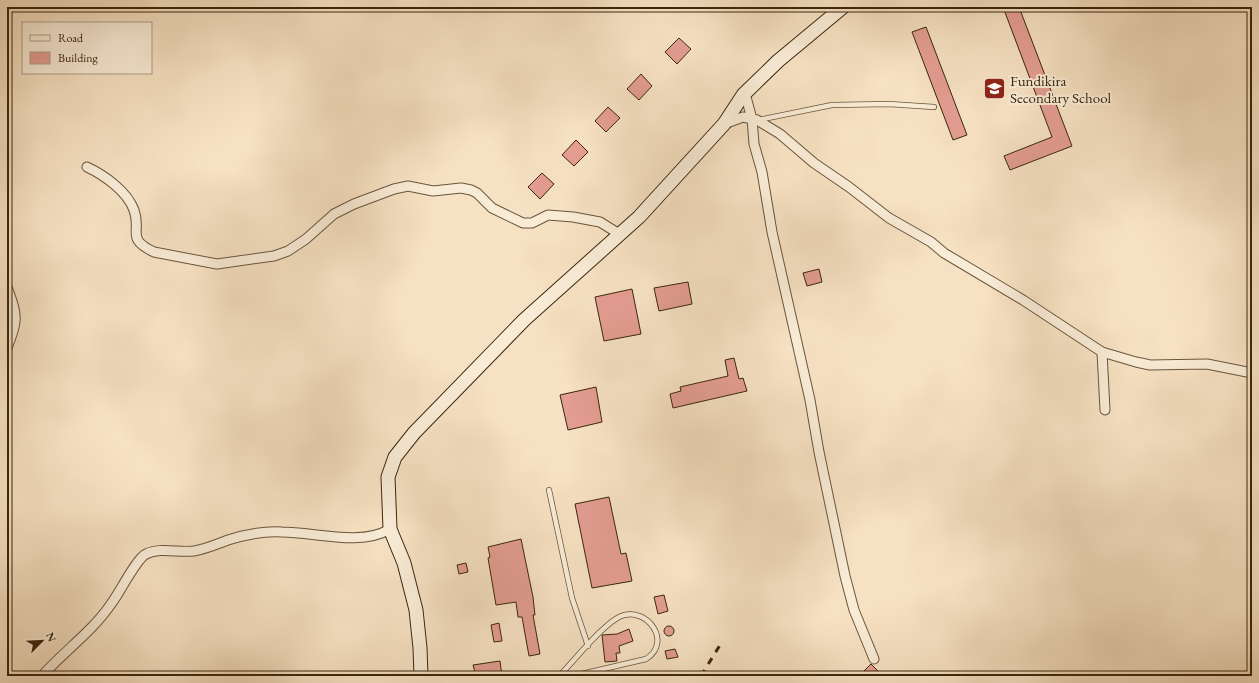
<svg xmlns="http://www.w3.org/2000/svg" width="1259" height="683" font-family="'EB Garamond',serif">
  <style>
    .building { fill: #e39d91; stroke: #3a260f }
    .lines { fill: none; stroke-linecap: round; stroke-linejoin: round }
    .lane-casing { stroke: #69553c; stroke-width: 6 }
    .street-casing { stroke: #69553c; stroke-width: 11 }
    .secondary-casing { stroke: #3a260f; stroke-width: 15 }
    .lane { stroke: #f9ecd7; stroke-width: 4.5 }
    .street { stroke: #f9ecd7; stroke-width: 9 }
    .secondary { stroke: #f9ecd7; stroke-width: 13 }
    .rail { stroke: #3a260f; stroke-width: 3; stroke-dasharray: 7 7; stroke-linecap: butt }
    .labels { text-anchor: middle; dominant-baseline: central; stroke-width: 4; stroke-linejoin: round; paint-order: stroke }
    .poi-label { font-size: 15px; fill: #3a260f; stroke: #f9ecd7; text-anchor: start }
  </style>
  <rect width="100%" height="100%" fill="#f6e1c2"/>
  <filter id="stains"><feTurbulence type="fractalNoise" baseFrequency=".005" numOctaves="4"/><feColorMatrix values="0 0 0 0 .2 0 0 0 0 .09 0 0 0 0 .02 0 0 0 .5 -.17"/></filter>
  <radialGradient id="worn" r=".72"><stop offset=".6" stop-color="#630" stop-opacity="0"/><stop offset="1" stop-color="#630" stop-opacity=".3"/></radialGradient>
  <g class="building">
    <polygon points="1003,7 1019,7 1072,146 1010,170 1004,156 1052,137"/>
    <polygon points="926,27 967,135 953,140 912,32"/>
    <polygon points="679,38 691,49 677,64 665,52"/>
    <polygon points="641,74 652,86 639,100 627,89"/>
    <polygon points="608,107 620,118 606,132 595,121"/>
    <polygon points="576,140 588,152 574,166 562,155"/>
    <polygon points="542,173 554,184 540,199 528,187"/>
    <polygon points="819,269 822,282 807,286 803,273"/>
    <polygon points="688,282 692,304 659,311 654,288"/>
    <polygon points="632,289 641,334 604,341 595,297"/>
    <polygon points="734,358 739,379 743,378 747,391 673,408 670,394 681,391 680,387 728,376 725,360"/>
    <polygon points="596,387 602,422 568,430 560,395"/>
    <polygon points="609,497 621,554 626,553 632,581 592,588 575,504"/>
    <polygon points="521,539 533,597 535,615 533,615 540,654 529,656 522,617 518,617 516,602 496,605 488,558 490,557 488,547"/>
    <polygon points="466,563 468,572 459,574 457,565"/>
    <polygon points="664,595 668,611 658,614 654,597"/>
    <polygon points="499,623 502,641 494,642 491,625"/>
    <circle cx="669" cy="631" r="5"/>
    <polygon points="629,629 633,641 619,646 620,653 616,653 617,661 605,662 602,635 617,634"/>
    <polygon points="675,649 678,657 667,659 665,651"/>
    <polygon points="500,661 502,676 476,676 473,665"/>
    <polygon points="871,664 878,671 872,676 867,676 863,672"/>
  </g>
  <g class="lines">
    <defs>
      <g id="lane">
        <polyline points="758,120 832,105 889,104 934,107"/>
        <polyline points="549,490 572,598 588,646"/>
        <path d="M559,676C574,661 603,624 621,616C647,606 673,642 646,659L573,676"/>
      </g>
      <g id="street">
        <polyline points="743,95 746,97 752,119 754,144 762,172 772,232 810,400 819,452 845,576 854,610 874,659"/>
        <polyline points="724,124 743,117 757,120 780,134 814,163 849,187 889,218 931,242 944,253 1023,300 1102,352 1136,362 1150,365 1207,364 1252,373"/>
        <path d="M87,167C104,175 127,191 134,210C142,232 125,238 154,252L217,264L274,256L288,251L306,239L334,214L354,204L394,189L408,186L433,191L461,188L471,190L477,193L492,208L523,223H532L548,215L573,217L600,222L621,235"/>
        <path d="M7,287C18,317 18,319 7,348"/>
        <polyline points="1102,352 1105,410"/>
        <path d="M42,676C64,651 92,632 111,604C119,594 136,559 146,554C160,547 178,553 194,551C206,549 217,544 228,540C244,535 266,531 282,532C315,532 360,547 390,529"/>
      </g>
      <polyline id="secondary" points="421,676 420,648 416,610 404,563 390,529 388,477 395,457 414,433 524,320 639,217 724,124 743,95 778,61 843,7"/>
    </defs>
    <use href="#lane" class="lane-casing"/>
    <use href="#street" class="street-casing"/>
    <use href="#secondary" class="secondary-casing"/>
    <use href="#lane" class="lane"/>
    <use href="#street" class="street"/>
    <use href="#secondary" class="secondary"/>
    <polyline class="rail" points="701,676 720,645"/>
  </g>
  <defs>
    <symbol id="school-square" viewBox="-11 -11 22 22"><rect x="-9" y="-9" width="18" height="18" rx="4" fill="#8f2418" stroke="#f9ecd7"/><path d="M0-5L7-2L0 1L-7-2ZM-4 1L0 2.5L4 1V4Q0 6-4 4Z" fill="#fff"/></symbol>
  </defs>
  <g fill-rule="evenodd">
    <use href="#school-square" x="982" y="76" width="25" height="25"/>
  </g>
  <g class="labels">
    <g class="poi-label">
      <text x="1010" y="80">Fundikira<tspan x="1010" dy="17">Secondary School</tspan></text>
    </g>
  </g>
  <rect width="1259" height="683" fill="none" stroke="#f6e1c2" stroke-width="24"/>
  <rect x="8" y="8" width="1243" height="667" fill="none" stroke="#3a260f" stroke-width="2"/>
  <rect x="12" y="12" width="1235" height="659" fill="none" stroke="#3a260f"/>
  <rect x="22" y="22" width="130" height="52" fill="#f9ecd7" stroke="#ad9d87"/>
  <rect x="30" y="35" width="20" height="6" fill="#f9ecd7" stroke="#ad9d87"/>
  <text x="58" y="42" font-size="12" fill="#3a260f">Road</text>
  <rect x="30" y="52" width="20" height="12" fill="#e39d91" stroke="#ad9d87"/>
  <text x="58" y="62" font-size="12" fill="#3a260f">Building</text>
  <g transform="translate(42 641) rotate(66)" stroke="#f9ecd7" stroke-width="3" paint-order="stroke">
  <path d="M0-3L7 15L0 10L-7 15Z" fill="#3a260f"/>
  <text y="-6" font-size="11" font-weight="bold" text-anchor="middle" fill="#3a260f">N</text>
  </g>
  <rect width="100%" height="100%" filter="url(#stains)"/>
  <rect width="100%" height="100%" fill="url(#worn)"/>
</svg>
